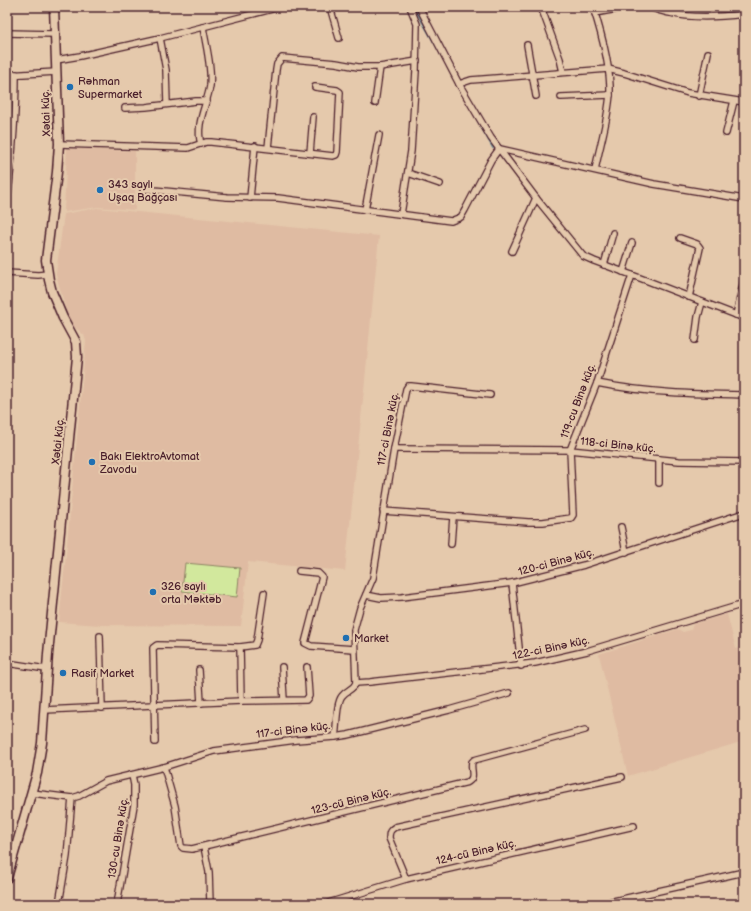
<svg xmlns="http://www.w3.org/2000/svg" width="751" height="911" font-family="'Balsamiq Sans',sans-serif">
  <style>
    .built { fill: #dfbba2 }
    .green { fill: #d2e89d; stroke: #8e8464 }
    .lines { fill: none; stroke-linecap: round; stroke-linejoin: round }
    .stream { stroke: #73929d; stroke-width: 2 }
    .street-casing { stroke: #4a1f2b; stroke-width: 8 }
    .secondary-casing { stroke: #4a1f2b; stroke-width: 11 }
    .street { stroke: #e5c9ac; stroke-width: 5.5 }
    .secondary { stroke: #e5c9ac; stroke-width: 8 }
    .poi-dot { fill: #1f6fb2; stroke: #e5c9ac; stroke-width: 1.5 }
    .labels { text-anchor: middle; dominant-baseline: central; stroke-width: 4; stroke-linejoin: round; paint-order: stroke }
    .poi-label { font-size: 11px; fill: #4a1f2b; stroke: #e5c9ac; text-anchor: start }
    .street-label { font-size: 11px; fill: #4a1f2b; stroke: #e5c9ac }
  </style>
  <rect width="100%" height="100%" fill="#e5c9ac"/>
  <filter id="ink" filterUnits="userSpaceOnUse"><feTurbulence type="fractalNoise" baseFrequency=".025" numOctaves="2"/><feDisplacementMap in="SourceGraphic" scale="8" xChannelSelector="R" yChannelSelector="G"/><feConvolveMatrix kernelMatrix="1 2 1 2 8 2 1 2 1" color-interpolation-filters="sRGB"/></filter>
  <g filter="url(#ink)">
    <g class="built">
      <polygon points="67,148 135,151 135,210 98,207 64,212"/>
      <polygon points="97,208 379,236 365,380 345,571 248,562 241,626 100,625 59,622 67,545 86,341 84,335 72,325 69,321 56,274 64,214"/>
      <polygon points="727,614 736,649 744,646 744,741 628,776 599,654 678,629 683,632 691,630 693,624"/>
    </g>
    <polygon class="green" points="185,563 240,568 237,597 182,591"/>
    <g class="lines">
      <g class="stream">
        <polyline points="414,7 443,58"/>
        <polyline points="475,116 493,148"/>
      </g>
      <defs>
        <g id="street">
          <polyline points="330,7 339,38"/>
          <polyline points="419,7 459,84 491,138 536,198 583,256 594,261 648,281 744,318"/>
          <polyline points="541,7 560,59 563,72"/>
          <path d="M593,7C601,32 611,69 610,94C608,120 600,145 595,170"/>
          <path d="M649,7C656,9 662,12 670,13C693,19 720,17 744,14"/>
          <polyline points="595,13 628,7"/>
          <polyline points="7,33 54,34"/>
          <polyline points="160,38 166,70 167,104"/>
          <polyline points="527,45 536,96"/>
          <polyline points="56,60 80,56 160,38 280,7"/>
          <polyline points="7,75 56,72"/>
          <polyline points="459,84 471,80 608,69 624,73 688,93 744,102"/>
          <polyline points="699,96 708,53"/>
          <polyline points="561,97 610,95"/>
          <polyline points="375,103 380,67"/>
          <polyline points="125,108 146,107 196,101 207,101"/>
          <polyline points="726,133 734,101"/>
          <polyline points="59,144 188,148 206,142 211,142 333,156 336,155 337,152 340,92 337,90 315,87"/>
          <path d="M201,144C195,124 207,105 210,86C212,67 206,46 203,27"/>
          <polyline points="268,148 276,70 277,64 282,58 336,63 358,67 380,67 417,61"/>
          <polyline points="500,149 654,184 744,199"/>
          <polyline points="310,153 313,117"/>
          <polyline points="408,173 440,184"/>
          <polyline points="143,189 227,197 278,198 451,221 461,217 465,210 491,160 499,149"/>
          <polyline points="250,198 255,146"/>
          <path d="M7,204C12,160 16,118 16,74"/>
          <polyline points="365,210 379,135"/>
          <polyline points="401,214 411,151 416,71 417,24 410,7"/>
          <polyline points="680,238 697,244 700,248 689,297"/>
          <polyline points="512,251 536,198"/>
          <polyline points="604,265 613,233"/>
          <polyline points="623,272 632,243"/>
          <polyline points="7,273 38,275 48,274"/>
          <polyline points="736,315 744,280"/>
          <polyline points="695,340 698,317 702,302"/>
          <path d="M597,383C645,393 694,394 744,395"/>
          <polyline points="394,449 570,450 679,461 744,462"/>
          <polyline points="659,483 659,459"/>
          <polyline points="383,511 528,522 543,522 571,518 573,515 570,450 597,383 632,275"/>
          <polyline points="621,527 626,552"/>
          <polyline points="451,544 453,517"/>
          <polyline points="299,571 318,573 322,577 305,643 311,646 354,649"/>
          <polyline points="512,583 521,666"/>
          <polyline points="366,595 381,598 402,597 512,583 584,565 744,513"/>
          <polyline points="100,636 102,708"/>
          <polyline points="240,647 241,701"/>
          <polyline points="7,663 46,669"/>
          <polyline points="282,667 284,700"/>
          <polyline points="199,670 201,703"/>
          <polyline points="356,683 370,682 535,663 587,651 744,604"/>
          <polyline points="44,710 241,701 306,700 309,696 307,667"/>
          <polyline points="335,737 348,735 449,710 509,693"/>
          <polyline points="155,742 153,648 157,645 240,647 255,645 257,640 264,593"/>
          <path d="M164,767L175,806L181,846L183,848L192,849L468,782C476,777 470,770 472,762L474,760L585,730"/>
          <path d="M32,793L72,798L79,796L106,781L164,767L214,751L296,740L335,737C337,727 336,703 342,696C346,690 353,690 356,683L354,630L360,608L373,578L394,449L406,389L408,386H411L490,395"/>
          <polyline points="204,847 209,872 210,904"/>
          <path d="M406,879L389,838C389,832 390,830 395,827L622,777"/>
          <polyline points="59,904 67,856 72,798"/>
          <polyline points="117,904 134,805 134,785 132,775"/>
          <polyline points="325,904 406,879 634,826"/>
          <polyline points="600,904 744,872"/>
        </g>
        <polyline id="secondary" points="7,878 37,773 42,743 48,654 77,357 76,342 63,318 52,292 49,280 46,260 57,172 59,144 54,7"/>
      </defs>
      <use href="#street" class="street-casing"/>
      <use href="#secondary" class="secondary-casing"/>
      <use href="#street" class="street"/>
      <use href="#secondary" class="secondary"/>
    </g>
  </g>
  <g class="poi-dot">
    <circle cx="70" cy="87" r="4"/>
    <circle cx="100" cy="190" r="4"/>
    <circle cx="92" cy="462" r="4"/>
    <circle cx="153" cy="592" r="4"/>
    <circle cx="346" cy="638" r="4"/>
    <circle cx="63" cy="673" r="4"/>
  </g>
  <g class="labels">
    <g class="poi-label">
      <text x="78" y="81">Rəhman<tspan x="78" dy="13">Supermarket</tspan></text>
      <text x="108" y="184">343 saylı<tspan x="108" dy="13">Uşaq Bağçası</tspan></text>
      <text x="100" y="456">Bakı ElektroAvtomat<tspan x="100" dy="13">Zavodu</tspan></text>
      <text x="161" y="586">326 saylı<tspan x="161" dy="13">orta Məktəb</tspan></text>
      <text x="354" y="638">Market</text>
      <text x="71" y="673">Rasif Market</text>
    </g>
    <g class="street-label">
      <text transform="translate(46 113) rotate(-92)">Xətai küç.</text>
      <text transform="translate(578 401) rotate(-69)">119-cu Binə küç.</text>
      <text transform="translate(388 429) rotate(-79)">117-ci Binə küç.</text>
      <text transform="translate(58 441) rotate(-84)">Xətai küç.</text>
      <text transform="translate(618 445) rotate(6)">118-ci Binə küç.</text>
      <text transform="translate(556 562) rotate(-15)">120-ci Binə küç.</text>
      <text transform="translate(551 648) rotate(-12)">122-ci Binə küç.</text>
      <text transform="translate(293 730) rotate(-7)">117-ci Binə küç.</text>
      <text transform="translate(351 801) rotate(-14)">123-cü Binə küç.</text>
      <text transform="translate(118 838) rotate(-81)">130-cu Binə küç.</text>
      <text transform="translate(476 852) rotate(-13)">124-cü Binə küç.</text>
    </g>
  </g>
  <rect width="751" height="911" fill="none" stroke="#e5c9ac" stroke-width="24"/>
  <rect x="12" y="12" width="727" height="887" fill="none" stroke="#4a1f2b" stroke-width="1.5" filter="url(#ink)"/>
</svg>
